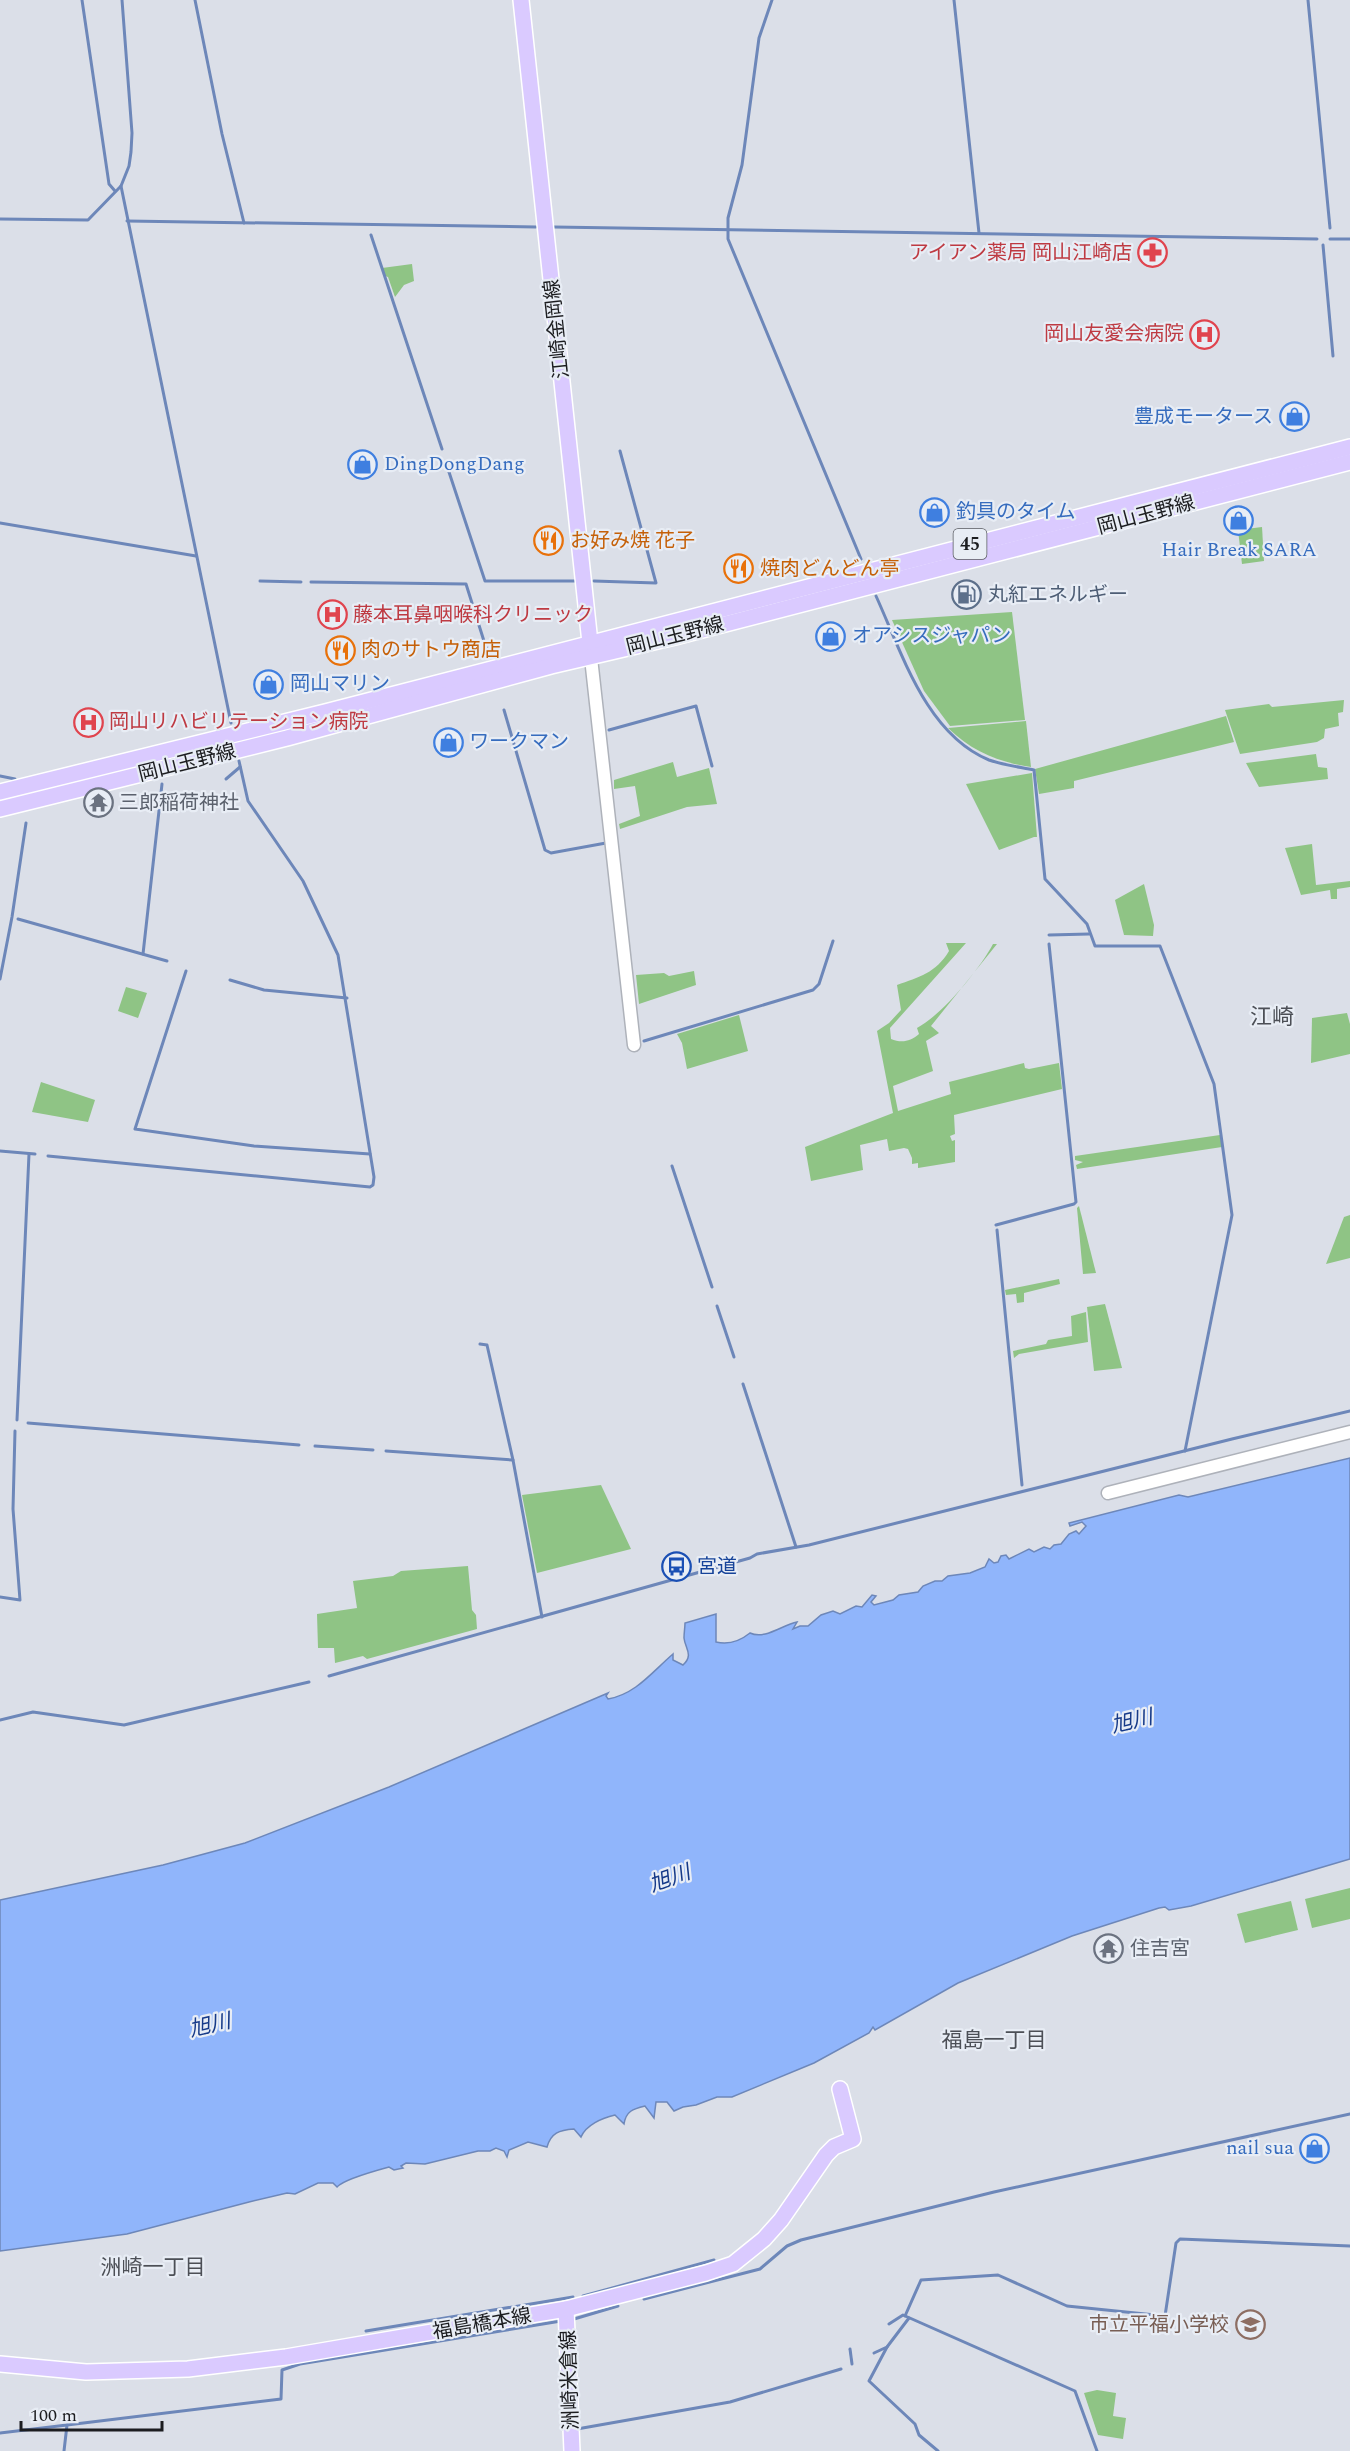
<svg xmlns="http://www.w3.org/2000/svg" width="1350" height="2451" font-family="Spectral,'Noto Sans JP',serif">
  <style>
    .green { fill: #8fc485 }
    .water { fill: #90b5fb; stroke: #6d87b9; stroke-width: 1.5 }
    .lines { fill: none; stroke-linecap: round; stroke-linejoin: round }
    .stream { stroke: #6d87b9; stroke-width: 3 }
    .minor-casing { stroke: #aeb2ba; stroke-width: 15 }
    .major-casing { stroke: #fff; stroke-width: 18 }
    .minor { stroke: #fff; stroke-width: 12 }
    .major { stroke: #dacaff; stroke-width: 15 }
    .labels { text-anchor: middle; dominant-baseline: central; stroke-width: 4.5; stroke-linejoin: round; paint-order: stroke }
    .shield { fill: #e8edf5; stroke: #595b60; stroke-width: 1.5 }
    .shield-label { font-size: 18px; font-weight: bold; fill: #1c1d20 }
    .health-label { font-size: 20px; fill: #be3a42; stroke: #e8edf5; text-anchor: end }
    .street-label { font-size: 20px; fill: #1c1d20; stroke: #e8edf5 }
    .shop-label { font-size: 20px; fill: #366cbe; stroke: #e8edf5; text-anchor: start }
    .food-label { font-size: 20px; fill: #c56008; stroke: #e8edf5; text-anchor: start }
    .service-label { font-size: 20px; fill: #4e5e75; stroke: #e8edf5; text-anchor: start }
    .worship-label { font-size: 20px; fill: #5b616d; stroke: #e8edf5; text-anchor: start }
    .transit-label { font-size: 20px; fill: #164399; stroke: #e8edf5; text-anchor: start }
    .education-label { font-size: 20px; fill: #785e54; stroke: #e8edf5; text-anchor: end }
    .water-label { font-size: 21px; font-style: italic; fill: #163a89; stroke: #e8edf5 }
    .neighbourhood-label { font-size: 21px; fill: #4c4f56; stroke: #e8edf5 }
    .quarter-label { font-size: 22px; fill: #4c4f56; stroke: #e8edf5 }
  </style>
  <rect width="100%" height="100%" fill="#dbdfe8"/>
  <g class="green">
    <polygon points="412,264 414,281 404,285 395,297 388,277 385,276 382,268"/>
    <polygon points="1262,527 1264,561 1242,564 1238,530"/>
    <polygon points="1012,612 1025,720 950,726 924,691 892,620"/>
    <polygon points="1344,700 1343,712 1338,713 1339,726 1325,729 1324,738 1317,742 1240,754 1225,710 1269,704 1272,707"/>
    <polygon points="1226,716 1234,742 1074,781 1074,788 1039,794 1035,769"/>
    <path d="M1026,721L1031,767C998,762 973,752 948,728Z"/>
    <polygon points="1316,754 1318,767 1327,768 1328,779 1259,787 1246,763"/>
    <polygon points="673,762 677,777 709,768 717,804 687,807 620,829 619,824 640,816 635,786 614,789 614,780"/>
    <polygon points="1032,773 1037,837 1034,837 999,850 966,784"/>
    <polygon points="1312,844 1316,885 1350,881 1350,887 1337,889 1337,899 1331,899 1330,890 1301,895 1285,848"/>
    <polygon points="1144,884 1154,925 1153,936 1124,935 1115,900"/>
    <path d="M946,943H966L890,1028L891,1039C901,1043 910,1042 919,1034L917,1028C943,1014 979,970 993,944H997L931,1026L939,1033L926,1041L933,1071L893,1086L898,1111L951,1094L949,1082L1024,1063L1025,1068L1029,1069L1059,1063L1062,1089L954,1115L955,1134L950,1136L952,1141L955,1140V1162L918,1168V1163L912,1164V1158L908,1149L904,1148L889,1151L887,1139L860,1145L863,1170L811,1181L805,1147L893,1113L877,1031L889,1023L901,1010L897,985C919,977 936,973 949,951Z"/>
    <polygon points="694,971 696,985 639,1004 636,975 664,973 669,976"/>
    <polygon points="126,987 147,993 138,1018 118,1011"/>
    <polygon points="1347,1013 1350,1024 1350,1054 1311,1063 1312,1018"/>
    <polygon points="739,1015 748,1051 687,1069 682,1043 677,1034"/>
    <polygon points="41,1082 95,1100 88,1122 32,1112"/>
    <polygon points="1220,1135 1222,1147 1077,1169 1076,1165 1083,1162 1075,1160 1075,1156"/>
    <polygon points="1079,1206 1096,1273 1083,1274 1077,1208"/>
    <polygon points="1350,1215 1350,1258 1326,1264 1344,1217"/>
    <polygon points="1059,1279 1060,1284 1024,1293 1024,1302 1017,1303 1016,1294 1006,1295 1005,1290"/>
    <polygon points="1105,1304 1122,1368 1094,1371 1087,1307"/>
    <polygon points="1086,1312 1088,1342 1019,1354 1014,1358 1013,1351 1046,1344 1048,1340 1072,1336 1071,1316"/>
    <polygon points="601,1485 631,1549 537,1573 522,1495"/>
    <polygon points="468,1566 472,1610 476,1615 477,1629 367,1659 363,1656 335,1663 334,1648 318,1648 317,1614 357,1608 353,1581 393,1576 401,1571"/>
    <polygon points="1350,1888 1350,1919 1312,1928 1305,1899"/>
    <polygon points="1291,1901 1298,1930 1245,1943 1237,1914"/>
    <polygon points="1097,2390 1116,2393 1113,2416 1126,2418 1123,2439 1098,2435 1084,2393"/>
  </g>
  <path class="water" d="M1350,1458V1859L1191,1906L1169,1910L1165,1907L1159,1908L1072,1936L958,1983L875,2030L873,2027L869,2033L814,2063L732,2097H717L696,2105L683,2107L674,2111L667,2102H656L654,2118L645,2106C633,2109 626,2111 624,2124L615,2115C602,2118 586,2125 581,2137L574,2129C559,2130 551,2133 547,2147L528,2142L509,2150L507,2157L504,2151L496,2148L490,2151H478L425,2164L406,2163L401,2166L403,2168L394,2170L389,2167C378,2170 343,2180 337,2187L333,2183H318L295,2194L287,2193L249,2202L127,2234L0,2251V1900L163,1865L245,1843L389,1787L608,1693L606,1696L608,1699C636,1694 652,1672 673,1654V1660L683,1665C694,1655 685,1648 684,1638C684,1633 685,1627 685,1623L716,1614V1642C728,1645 740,1641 750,1633C765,1640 782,1625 797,1622L793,1629L800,1626H808L821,1615L833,1611L840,1614L856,1606L862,1607L872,1595L876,1596L871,1602L874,1605L893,1600L899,1595L918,1592L923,1586L935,1581H942L948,1576L970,1573L985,1567L989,1559L994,1563L998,1562L1001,1556L1006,1555L1009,1559L1029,1549L1034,1552L1044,1547L1050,1549L1054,1545L1061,1544L1069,1534L1076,1531L1079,1534L1086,1526L1082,1522L1070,1526L1069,1523L1179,1495L1188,1497Z"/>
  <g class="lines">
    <g class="stream">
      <polyline points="82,0 109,184 115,191"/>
      <polyline points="195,0 222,134 244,223"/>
      <polyline points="772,0 759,38 742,165 728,218 728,239 861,559"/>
      <polyline points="954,0 979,233"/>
      <polyline points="1308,0 1330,228"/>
      <polyline points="121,186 231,723"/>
      <polyline points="0,219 88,220 121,186 129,166 131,152 132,133 122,0"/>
      <polyline points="127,221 536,227"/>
      <polyline points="554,227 1317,239"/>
      <polyline points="371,235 442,449"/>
      <polyline points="1330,239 1350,239"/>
      <polyline points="1323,245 1333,356"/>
      <polyline points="446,463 485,581 575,581"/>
      <polyline points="0,523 196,556"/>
      <polyline points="260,581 301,582"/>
      <polyline points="594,581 656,583 620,451"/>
      <polyline points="311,582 466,584 489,657"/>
      <path d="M876,596C902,653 926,734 989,760C1003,765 1019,767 1034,770L1045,879L1087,924L1095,946H1160L1214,1084L1232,1215L1185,1451"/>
      <polyline points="504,710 545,850 551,853 606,843"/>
      <polyline points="609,730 696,706 712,766"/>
      <polyline points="0,776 15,779"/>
      <polyline points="226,779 240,767"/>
      <polyline points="18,919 167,961"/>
      <polyline points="1049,935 1089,934"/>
      <polyline points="143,954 162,784"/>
      <polyline points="186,971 135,1129 254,1146 370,1154"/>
      <polyline points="0,979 12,917 26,823"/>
      <polyline points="230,980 264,990 347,998"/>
      <polyline points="644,1041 813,990 819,984 833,941"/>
      <polyline points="0,1151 35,1154"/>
      <polyline points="48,1156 370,1187 373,1185 374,1177 338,955 303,881 248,801 239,761"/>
      <polyline points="672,1166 712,1287"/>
      <polyline points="996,1225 1074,1204 1076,1202 1049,944"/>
      <polyline points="997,1230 1022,1485"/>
      <polyline points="717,1306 734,1357"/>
      <polyline points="480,1344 487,1345 513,1460 542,1617"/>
      <polyline points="743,1384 796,1547"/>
      <polyline points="17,1420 29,1154"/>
      <polyline points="28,1423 299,1445"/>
      <polyline points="315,1446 373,1450"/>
      <polyline points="386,1451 513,1460"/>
      <polyline points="0,1597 20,1600 13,1509 15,1431"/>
      <polyline points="329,1676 750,1558 757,1554 809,1545 1232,1439 1350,1411"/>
      <polyline points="0,1720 33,1712 124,1725 309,1682"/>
      <polyline points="583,2296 714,2260"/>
      <polyline points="644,2299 760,2269 787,2246 801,2240 994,2192 1350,2114"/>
      <polyline points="905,2316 921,2280 998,2275 1067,2306 1165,2316 1176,2243 1180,2239 1350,2246"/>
      <polyline points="574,2319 618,2306"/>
      <polyline points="889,2324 903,2315 1075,2391 1097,2451"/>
      <polyline points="366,2331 573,2297"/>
      <polyline points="887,2347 869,2381 915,2424 919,2435 938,2451"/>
      <polyline points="850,2349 852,2364"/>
      <polyline points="874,2353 887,2347 909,2318"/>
      <polyline points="577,2429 730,2402 841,2369"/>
      <polyline points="0,2433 67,2425"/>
      <polyline points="64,2451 67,2425 281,2399 282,2370 300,2364 561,2321"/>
    </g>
    <defs>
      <g id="minor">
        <polyline points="591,658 634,1045"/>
        <polyline points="1108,1493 1350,1432"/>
      </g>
      <g id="major">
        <polyline points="521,0 591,652"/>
        <polyline points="0,792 325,712 1350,447"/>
        <polyline points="0,809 287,738 551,666 675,637 1350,462"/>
        <polyline points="566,2309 572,2451"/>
        <polyline points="0,2364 86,2372 188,2369 286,2357 566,2309 706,2273 733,2264 764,2239 781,2220 826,2155 834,2147 853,2139 840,2089"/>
      </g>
    </defs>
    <use href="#minor" class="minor-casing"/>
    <use href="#major" class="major-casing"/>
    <use href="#minor" class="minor"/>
    <use href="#major" class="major"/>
  </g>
  <defs>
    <symbol id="pharmacy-ring" viewBox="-11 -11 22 22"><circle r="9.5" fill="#e8edf5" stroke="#e0444e" stroke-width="1.5"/><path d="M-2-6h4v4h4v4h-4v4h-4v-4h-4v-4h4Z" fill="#e0444e"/></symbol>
    <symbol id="hospital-ring" viewBox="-11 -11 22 22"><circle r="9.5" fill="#e8edf5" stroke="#e0444e" stroke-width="1.5"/><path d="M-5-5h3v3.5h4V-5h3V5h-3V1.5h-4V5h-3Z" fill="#e0444e"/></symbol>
    <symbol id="shop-ring" viewBox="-11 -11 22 22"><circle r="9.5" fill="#e8edf5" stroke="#3f7fe0" stroke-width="1.5"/><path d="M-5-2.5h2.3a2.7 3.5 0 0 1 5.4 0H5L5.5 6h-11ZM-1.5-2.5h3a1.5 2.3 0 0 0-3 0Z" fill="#3f7fe0"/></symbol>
    <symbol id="restaurant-ring" viewBox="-11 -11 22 22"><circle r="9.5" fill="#e8edf5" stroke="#e8710a" stroke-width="1.5"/><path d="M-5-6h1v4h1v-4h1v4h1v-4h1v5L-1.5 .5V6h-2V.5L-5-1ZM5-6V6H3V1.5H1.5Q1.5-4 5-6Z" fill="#e8710a"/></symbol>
    <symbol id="fuel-ring" viewBox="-11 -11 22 22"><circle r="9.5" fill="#e8edf5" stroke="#5c6f8a" stroke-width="1.5"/><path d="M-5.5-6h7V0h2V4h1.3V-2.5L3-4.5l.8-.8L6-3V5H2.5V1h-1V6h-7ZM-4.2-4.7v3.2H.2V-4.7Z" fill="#5c6f8a"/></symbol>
    <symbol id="temple-ring" viewBox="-11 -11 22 22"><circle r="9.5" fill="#e8edf5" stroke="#6b7280" stroke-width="1.5"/><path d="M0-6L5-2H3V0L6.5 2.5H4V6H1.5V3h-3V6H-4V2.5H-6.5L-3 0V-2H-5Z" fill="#6b7280"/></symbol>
    <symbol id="bus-ring" viewBox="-11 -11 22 22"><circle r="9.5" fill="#e8edf5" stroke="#1a4fb4" stroke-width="1.5"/><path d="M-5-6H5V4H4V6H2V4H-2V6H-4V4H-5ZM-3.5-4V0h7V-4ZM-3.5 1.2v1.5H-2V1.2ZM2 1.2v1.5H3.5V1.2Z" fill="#1a4fb4"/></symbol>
    <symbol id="school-ring" viewBox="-11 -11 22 22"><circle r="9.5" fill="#e8edf5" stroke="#8d6e63" stroke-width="1.5"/><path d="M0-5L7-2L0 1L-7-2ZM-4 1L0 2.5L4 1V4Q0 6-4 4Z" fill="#8d6e63"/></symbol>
  </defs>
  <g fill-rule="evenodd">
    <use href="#pharmacy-ring" x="1136" y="236" width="33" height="33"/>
    <use href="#hospital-ring" x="1188" y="318" width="33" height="33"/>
    <use href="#shop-ring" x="1278" y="400" width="33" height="33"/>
    <use href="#shop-ring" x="346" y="448" width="33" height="33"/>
    <use href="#shop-ring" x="918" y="496" width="33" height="33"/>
    <use href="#shop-ring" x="1222" y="504" width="33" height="33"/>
    <use href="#restaurant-ring" x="532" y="524" width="33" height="33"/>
    <use href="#restaurant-ring" x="722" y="552" width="33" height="33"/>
    <use href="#fuel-ring" x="950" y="578" width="33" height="33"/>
    <use href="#hospital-ring" x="316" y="598" width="33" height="33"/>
    <use href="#shop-ring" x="814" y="620" width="33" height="33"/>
    <use href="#restaurant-ring" x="324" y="634" width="33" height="33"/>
    <use href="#shop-ring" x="252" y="668" width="33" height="33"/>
    <use href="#hospital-ring" x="72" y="706" width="33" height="33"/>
    <use href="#shop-ring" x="432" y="726" width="33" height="33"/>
    <use href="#temple-ring" x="82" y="786" width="33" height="33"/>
    <use href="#bus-ring" x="660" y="1550" width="33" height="33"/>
    <use href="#temple-ring" x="1092" y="1932" width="33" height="33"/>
    <use href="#shop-ring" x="1298" y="2132" width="33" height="33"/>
    <use href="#school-ring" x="1234" y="2308" width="33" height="33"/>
  </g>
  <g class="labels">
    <rect class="shield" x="953.5" y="529" width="33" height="30" rx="4.5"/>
    <g class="shield-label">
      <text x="970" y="544">45</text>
    </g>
    <g class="health-label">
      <text x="1132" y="253">アイアン薬局 岡山江崎店</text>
      <text x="1184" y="334">岡山友愛会病院</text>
      <text x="353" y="615" text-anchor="start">藤本耳鼻咽喉科クリニック</text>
      <text x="109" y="722" text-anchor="start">岡山リハビリテーション病院</text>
    </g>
    <g class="street-label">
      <text transform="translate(557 329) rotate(-96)">江崎金岡線</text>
      <text transform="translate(1146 515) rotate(-15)">岡山玉野線</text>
      <text transform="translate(675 636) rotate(-14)">岡山玉野線</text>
      <text transform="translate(187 763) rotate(-14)">岡山玉野線</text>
      <text transform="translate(482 2324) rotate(-10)">福島橋本線</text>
      <text transform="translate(570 2380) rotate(-92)">洲崎米倉線</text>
    </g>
    <g class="shop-label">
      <text x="1273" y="417" text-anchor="end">豊成モータース</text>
      <text x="384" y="464">DingDongDang</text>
      <text x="956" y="512">釣具のタイム</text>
      <text x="1239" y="550" text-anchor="middle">Hair Break SARA</text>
      <text x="852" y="636">オアシスジャパン</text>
      <text x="290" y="684">岡山マリン</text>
      <text x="469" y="742">ワークマン</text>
      <text x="1294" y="2148" text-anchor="end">nail sua</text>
    </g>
    <g class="food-label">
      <text x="570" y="541">お好み焼 花子</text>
      <text x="760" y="569">焼肉どんどん亭</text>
      <text x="361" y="650">肉のサトウ商店</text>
    </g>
    <g class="service-label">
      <text x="988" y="595">丸紅エネルギー</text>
    </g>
    <g class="worship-label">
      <text x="119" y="803">三郎稲荷神社</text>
      <text x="1130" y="1949">住吉宮</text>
    </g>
    <g class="transit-label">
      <text x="697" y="1567">宮道</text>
    </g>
    <g class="education-label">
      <text x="1229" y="2325">市立平福小学校</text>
    </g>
    <g class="water-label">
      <text transform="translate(1132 1722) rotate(-13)">旭川</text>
      <text transform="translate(670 1879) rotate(-20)">旭川</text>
      <text transform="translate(210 2026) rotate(-13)">旭川</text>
    </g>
    <g class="neighbourhood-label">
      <text x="994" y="2041">福島一丁目</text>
      <text x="153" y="2268">洲崎一丁目</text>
    </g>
    <g class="quarter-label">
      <text x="1272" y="1017">江崎</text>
    </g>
  </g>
  <path d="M21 2421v9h141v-9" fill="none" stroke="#1c1d20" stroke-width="3"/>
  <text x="30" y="2421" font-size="18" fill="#1c1d20" stroke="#e8edf5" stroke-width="4.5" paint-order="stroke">100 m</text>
</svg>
